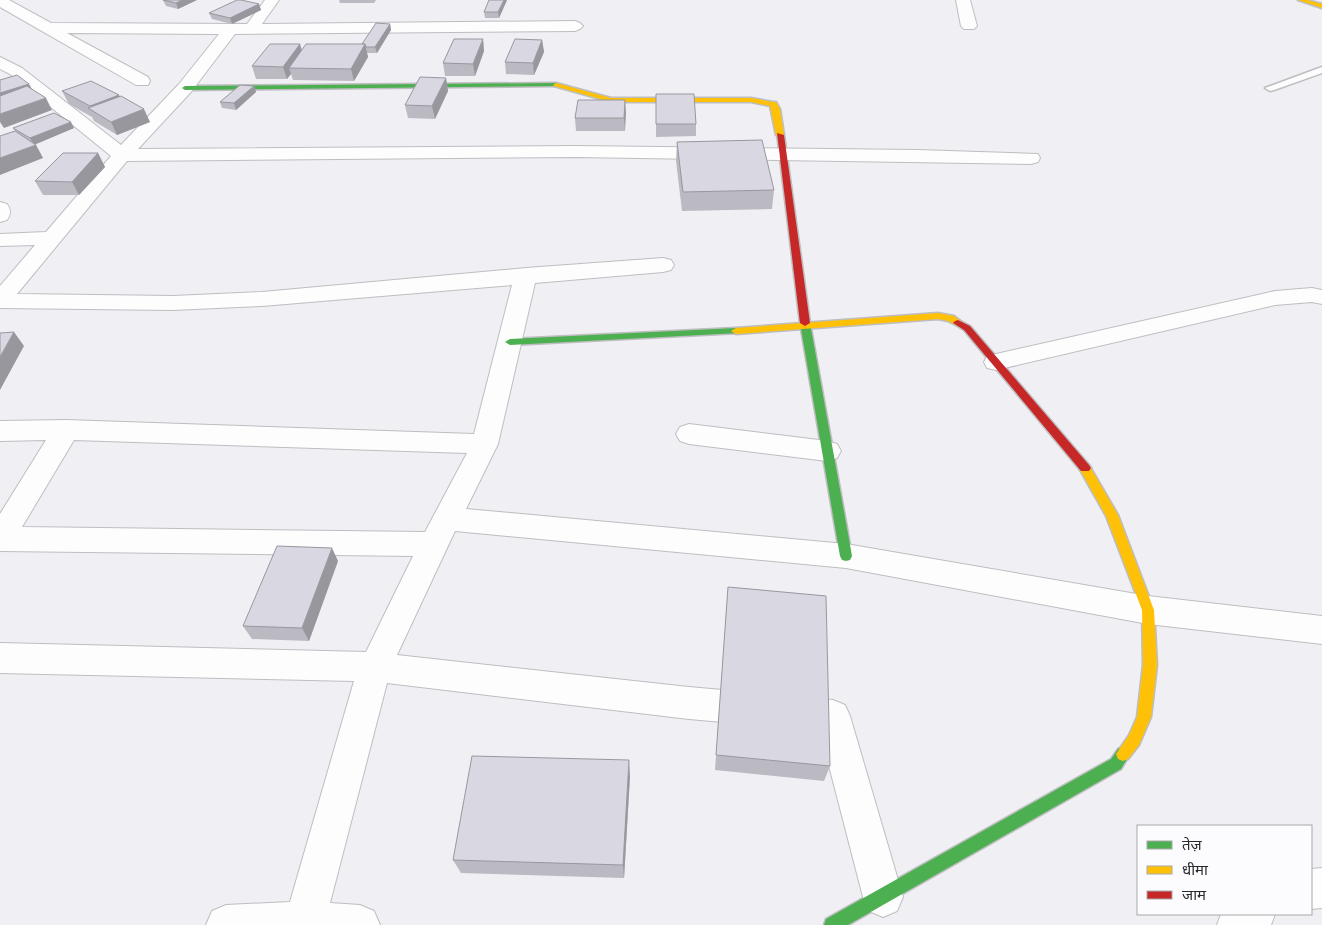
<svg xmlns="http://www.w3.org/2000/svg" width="1322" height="925" font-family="Overpass,'Noto Sans Devanagari',sans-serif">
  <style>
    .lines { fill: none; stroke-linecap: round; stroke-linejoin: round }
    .lane-casing { stroke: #bebec1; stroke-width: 3 }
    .street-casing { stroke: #bebec1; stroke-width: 2 }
    .fast-casing { stroke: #bebec1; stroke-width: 3 }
    .slow-casing { stroke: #bebec1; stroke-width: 3 }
    .jam-casing { stroke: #bebec1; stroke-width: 3 }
    .lane { fill: #fdfdfd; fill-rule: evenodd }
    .street { fill: #fdfdfd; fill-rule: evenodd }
    .fast { fill: #4caf50; fill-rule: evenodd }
    .slow { fill: #ffc107; fill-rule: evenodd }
    .jam { fill: #c62828; fill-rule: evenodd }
    .wall { fill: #bbbac2 }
    .shaded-wall { fill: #98979e }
    .building { fill: #d9d8e2; stroke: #98979e }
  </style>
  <rect width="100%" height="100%" fill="#f0eff4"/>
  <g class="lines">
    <defs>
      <polygon id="lane" points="1322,67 1322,73 1274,90 1270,91 1265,88"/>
      <g id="street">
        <path d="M0,0H9L51,23L247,24L265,0H279L262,24L575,21L580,23L583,26L580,29L575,31L235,34L191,92L138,149L576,146L917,150L1038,154L1040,158L1038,162L1031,164L576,157L127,161L17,294L173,296L262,292L526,268L663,258L671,260L674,265L671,270L663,272L535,283L498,444L466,509L846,544L1148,596L1322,616V644L1148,624L846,568L455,531L397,655L689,687L833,700L845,705L850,716L903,897L897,911L883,917L869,911L863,897L820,731L689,719L387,683L330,903L360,905L374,911L380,925H206L212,911L226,905L290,902L354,681L0,673V643L366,652L413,556L0,551V514L46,440L0,441V421L66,420L474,434L512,285L262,306L173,310L0,308V286L35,245L0,246V234L46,232L111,156L10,74L0,69V57L22,68L121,145L179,84L219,34L67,33L148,77L150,81L148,85H136L0,7ZM74,440L467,453L425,532L22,527Z"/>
        <polygon points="956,0 970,0 977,26 974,29 964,29 961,26"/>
        <path d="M0,202L7,204C11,210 11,214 7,220L0,222Z"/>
        <polygon points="1312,288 1322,290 1322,304 1312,302 1275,305 996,370 987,368 984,362 987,356 996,354 1275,291"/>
        <polygon points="689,424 827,441 837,444 841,451 837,458 827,461 689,444 680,441 676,434 680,427"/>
        <polygon points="1322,868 1322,908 1311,909 1311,869"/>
        <polygon points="1221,914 1275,914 1271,925 1217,925"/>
      </g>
      <g id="fast">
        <polygon points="556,83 559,85 558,86 185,90 182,88 185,86"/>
        <polygon points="805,320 810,323 852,556 850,560 846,561 842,560 840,556 800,323"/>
        <polygon points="736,328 739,329 741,331 739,333 510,345 505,342 510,339"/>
        <polygon points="1123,747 1128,749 1130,754 1121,769 848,925 824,925 826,919 1111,759 1118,749"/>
      </g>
      <g id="slow">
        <polygon points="1298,0 1307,0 1322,4 1322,8"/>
        <polygon points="556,83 611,98 751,98 773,102 776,102 780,109 784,135 780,137 776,135 770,106 751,102 611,102 554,86 553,85"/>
        <polygon points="938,313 954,316 963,323 958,326 948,321 938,319 736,334 731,331 736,328"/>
        <polygon points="1085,464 1089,465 1118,515 1154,610 1157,665 1151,717 1139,745 1128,759 1123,761 1118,759 1116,754 1129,735 1137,717 1143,665 1142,610 1106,516 1079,468"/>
      </g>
      <g id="jam">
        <polygon points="777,133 784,135 810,323 805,326 800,323"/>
        <polygon points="958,320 970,326 1089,465 1091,468 1089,471 1081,471 964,330 953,323 955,321"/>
      </g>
    </defs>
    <use href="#lane" class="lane-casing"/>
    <use href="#street" class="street-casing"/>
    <use href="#fast" class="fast-casing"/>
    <use href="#slow" class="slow-casing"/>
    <use href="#jam" class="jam-casing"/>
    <use href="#lane" class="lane"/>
    <use href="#street" class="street"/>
    <use href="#fast" class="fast"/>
    <use href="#slow" class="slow"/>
    <use href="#jam" class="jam"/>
  </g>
  <g class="wall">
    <polygon points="163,0 197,0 178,9 166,6"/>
    <polygon points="339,0 376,0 374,3 340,3"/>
    <polygon points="507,0 499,18 485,18 484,12"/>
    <polygon points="259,4 261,10 232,24 212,19 209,13"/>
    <polygon points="390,24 391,30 377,53 367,53 368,57 354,81 293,80 291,74 287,79 256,79 252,66 300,44 302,50 362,44"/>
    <polygon points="483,39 484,51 475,76 445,76 443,63"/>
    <polygon points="542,40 544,52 534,75 506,74 505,62"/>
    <polygon points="446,78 448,91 435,119 408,118 405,105"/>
    <polygon points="254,86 256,92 236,110 222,108 220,102"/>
    <polygon points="62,91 119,96 150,122 117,135 94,121 92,117 69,104"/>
    <polygon points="656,94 696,124 696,136 656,137"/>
    <polygon points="625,100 625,131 576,131 575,118"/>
    <polygon points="13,128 74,128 35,144 43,158 15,131"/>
    <polygon points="677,142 774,190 772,209 682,211 676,161"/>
    <polygon points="98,153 105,167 79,195 43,195 35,181"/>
    <polygon points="338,561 309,641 252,639 243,626"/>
    <polygon points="728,587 830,766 824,781 715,770"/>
    <polygon points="630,776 624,878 461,873 453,860"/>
  </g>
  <g class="shaded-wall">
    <polygon points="182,0 197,0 178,9 176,3"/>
    <polygon points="504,0 507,0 499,18 498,12"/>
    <polygon points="259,4 261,10 232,24 230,18"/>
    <polygon points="390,24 391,30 377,53 375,47"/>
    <polygon points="483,39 484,51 475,76 473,64"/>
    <polygon points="542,40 544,52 534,75 533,63"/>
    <polygon points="300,44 303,56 289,68 291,74 287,79 283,67"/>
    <polygon points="365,44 368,57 354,81 351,69"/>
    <polygon points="446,78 448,91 435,119 432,106"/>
    <polygon points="29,84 36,96 0,108 0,93"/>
    <polygon points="254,86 256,92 236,110 234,103"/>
    <polygon points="119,95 125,107 92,111 90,106"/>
    <polygon points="46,98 52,110 4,128 0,122 0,114"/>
    <polygon points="625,100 626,113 625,131 624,118"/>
    <polygon points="144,109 150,122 117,135 111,122"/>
    <polygon points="71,122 74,128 34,145 30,138"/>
    <polygon points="36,145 43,158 0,175 0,158"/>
    <polygon points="98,153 105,167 79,195 72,182"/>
    <polygon points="14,332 24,346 0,390 0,357"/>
    <polygon points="332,548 338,561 309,641 302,628"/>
    <polygon points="629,760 630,776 624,878 623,865"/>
  </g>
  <g class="building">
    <polygon points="163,0 182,0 176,3"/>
    <polygon points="237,0 241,0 259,4 230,18 209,13"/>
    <polygon points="489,0 504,0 498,12 484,12"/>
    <polygon points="376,23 390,24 375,47 366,47 365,44 362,44"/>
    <polygon points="454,39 483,39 473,64 443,63"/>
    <polygon points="515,39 542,40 533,63 505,62"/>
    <polygon points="270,44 300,44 283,67 252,66"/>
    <polygon points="306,44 365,44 351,69 289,68"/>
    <polygon points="17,75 29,84 0,93 0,80"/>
    <polygon points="420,77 446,78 432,106 405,105"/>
    <polygon points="91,81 119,95 90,106 62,91"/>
    <polygon points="240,85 254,86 234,103 220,102"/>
    <polygon points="27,86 46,98 0,114 0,96"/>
    <polygon points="656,94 694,94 696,124 656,124"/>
    <polygon points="121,96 144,109 111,122 88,108"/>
    <polygon points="578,100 625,100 624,118 575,118"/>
    <polygon points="54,113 71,122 30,138 13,128"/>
    <polygon points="15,131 36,145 0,158 0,136"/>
    <polygon points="762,140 774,190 683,192 677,142"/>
    <polygon points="63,153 98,153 72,182 35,181"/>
    <polygon points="14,332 0,357 0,333"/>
    <polygon points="277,546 332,548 302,628 243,626"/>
    <polygon points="728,587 826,596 830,766 716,755"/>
    <polygon points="472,756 629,760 623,865 453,860"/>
  </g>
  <rect x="1137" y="825" width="175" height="90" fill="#fcfcff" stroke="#a8a8ab"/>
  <rect x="1147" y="841" width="25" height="8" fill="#4caf50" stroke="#a8a8ab"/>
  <text x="1182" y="850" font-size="15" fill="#29292c">तेज़</text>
  <rect x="1147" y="866" width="25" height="8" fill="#ffc107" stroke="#a8a8ab"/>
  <text x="1182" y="875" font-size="15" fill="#29292c">धीमा</text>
  <rect x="1147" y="891" width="25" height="8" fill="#c62828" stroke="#a8a8ab"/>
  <text x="1182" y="900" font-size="15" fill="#29292c">जाम</text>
</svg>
